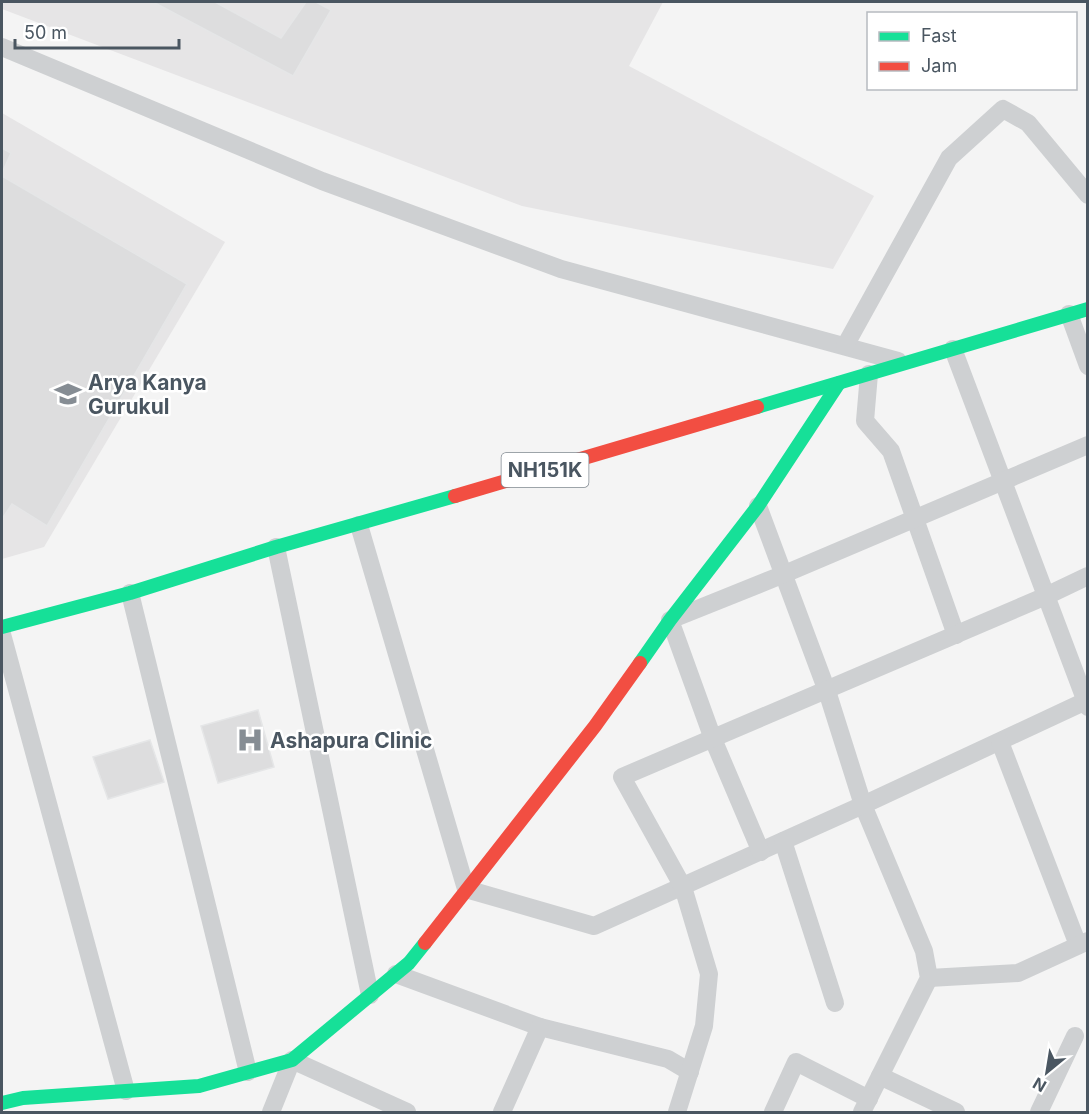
<svg xmlns="http://www.w3.org/2000/svg" width="1089" height="1114" font-family="Inter,sans-serif">
  <style>
    .education { fill: #e6e5e6 }
    .building { fill: #ddddde; stroke: #e5e6e7; stroke-width: 1.5 }
    .lines { fill: none; stroke-linecap: round; stroke-linejoin: round }
    .street { stroke: #ced0d2; stroke-width: 18 }
    .fast { stroke: #16e098; stroke-width: 14 }
    .jam { stroke: #f24e42; stroke-width: 14 }
    .labels { text-anchor: middle; dominant-baseline: central; stroke-width: 5; stroke-linejoin: round; paint-order: stroke }
    .shield { fill: #fff; stroke: #808990; stroke-width: 1.5 }
    .shield-label { font-size: 20px; font-weight: bold; fill: #4a5661 }
    .poi-label { font-size: 21px; font-weight: bold; fill: #4a5661; stroke: #fff; text-anchor: start }
  </style>
  <rect width="100%" height="100%" fill="#f4f4f4"/>
  <g class="education">
    <polygon points="2,2 663,2 629,66 874,196 833,269 522,206 2,9"/>
    <polygon points="2,113 225,242 44,547 2,559"/>
  </g>
  <g class="building">
    <polygon points="153,2 215,2 281,38 306,2 316,2 331,10 293,76"/>
    <polygon points="2,148 11,153 2,173"/>
    <polygon points="2,176 187,284 47,526 12,504 2,519"/>
    <polygon points="258,710 274,767 218,783 201,726"/>
    <polygon points="150,740 164,782 108,799 93,757"/>
  </g>
  <g class="lines">
    <g class="street">
      <polyline points="2,47 322,181 561,269 898,361"/>
      <polyline points="1069,314 1088,366"/>
      <polyline points="845,346 949,158 1003,109 1028,123 1088,195"/>
      <polyline points="953,349 1088,707"/>
      <polyline points="869,374 865,421 891,451 956,635"/>
      <polyline points="758,506 827,691 863,805 924,951 929,978 862,1112"/>
      <polyline points="359,525 466,889 594,926 863,805 1088,700"/>
      <polyline points="276,547 370,995"/>
      <polyline points="130,593 248,1072"/>
      <polyline points="2,634 126,1091"/>
      <polyline points="1000,742 1078,945"/>
      <polyline points="783,841 835,1003"/>
      <polyline points="761,852 713,739 670,620 782,575 1088,445"/>
      <polyline points="396,974 540,1027 668,1059 690,1072"/>
      <polyline points="929,978 1018,973 1088,941"/>
      <polyline points="880,1076 956,1112"/>
      <polyline points="271,1112 292,1060 407,1112"/>
      <polyline points="502,1112 540,1027"/>
      <polyline points="677,1112 704,1026 709,974 683,887 622,777 1046,596 1088,576"/>
      <polyline points="773,1112 796,1062 869,1099"/>
      <polyline points="1039,1112 1075,1036"/>
    </g>
    <g class="fast">
      <polyline points="757,407 1088,309"/>
      <polyline points="2,627 130,593 276,547 455,496"/>
      <polyline points="640,663 670,620 758,506 839,383"/>
      <polyline points="2,1103 23,1098 199,1086 292,1060 409,963 425,943"/>
    </g>
    <g class="jam">
      <polyline points="455,496 757,407"/>
      <polyline points="425,943 595,726 640,663"/>
    </g>
  </g>
  <defs>
    <symbol id="school-bare" viewBox="-9 -9 18 18"><path d="M0-5L7-2L0 1L-7-2ZM-4 1L0 2.5L4 1V4Q0 6-4 4Z" fill="#868d94" stroke="#fff" stroke-width="2.5" paint-order="stroke"/></symbol>
    <symbol id="hospital-bare" viewBox="-9 -9 18 18"><path d="M-5-5h3v3.5h4V-5h3V5h-3V1.5h-4V5h-3Z" fill="#868d94" stroke="#fff" stroke-width="2.5" paint-order="stroke"/></symbol>
  </defs>
  <g fill-rule="evenodd">
    <use href="#school-bare" x="49" y="375" width="38" height="38"/>
    <use href="#hospital-bare" x="231" y="721" width="38" height="38"/>
  </g>
  <g class="labels">
    <rect class="shield" x="501.5" y="453" width="87" height="34" rx="4.5"/>
    <g class="shield-label">
      <text x="545" y="470">NH151K</text>
    </g>
    <g class="poi-label">
      <text x="88" y="382">Arya Kanya<tspan x="88" dy="24">Gurukul</tspan></text>
      <text x="270" y="740">Ashapura Clinic</text>
    </g>
  </g>
  <rect width="1089" height="1114" fill="none" stroke="#4a5661" stroke-width="6"/>
  <rect x="867" y="12" width="210" height="78" fill="#ffffff" stroke="#b7bbc0" stroke-width="1.5"/>
  <rect x="879" y="32" width="30" height="9" fill="#16e098" stroke="#b7bbc0" stroke-width="1.5"/>
  <text x="921" y="42" font-size="18" fill="#4a5661">Fast</text>
  <rect x="879" y="62" width="30" height="9" fill="#f24e42" stroke="#b7bbc0" stroke-width="1.5"/>
  <text x="921" y="72" font-size="18" fill="#4a5661">Jam</text>
  <g transform="translate(1047 1072) rotate(210)" stroke="#ffffff" stroke-width="4.5" paint-order="stroke">
  <path d="M0-4.5L10 22L0 15L-10 22Z" fill="#4a5661"/>
  <text y="-9" font-size="16" font-weight="bold" text-anchor="middle" fill="#4a5661">N</text>
  </g>
  <path d="M15 39v9h164v-9" fill="none" stroke="#4a5661" stroke-width="3"/>
  <text x="24" y="39" font-size="18" fill="#4a5661" stroke="#ffffff" stroke-width="4.5" paint-order="stroke">50 m</text>
</svg>
